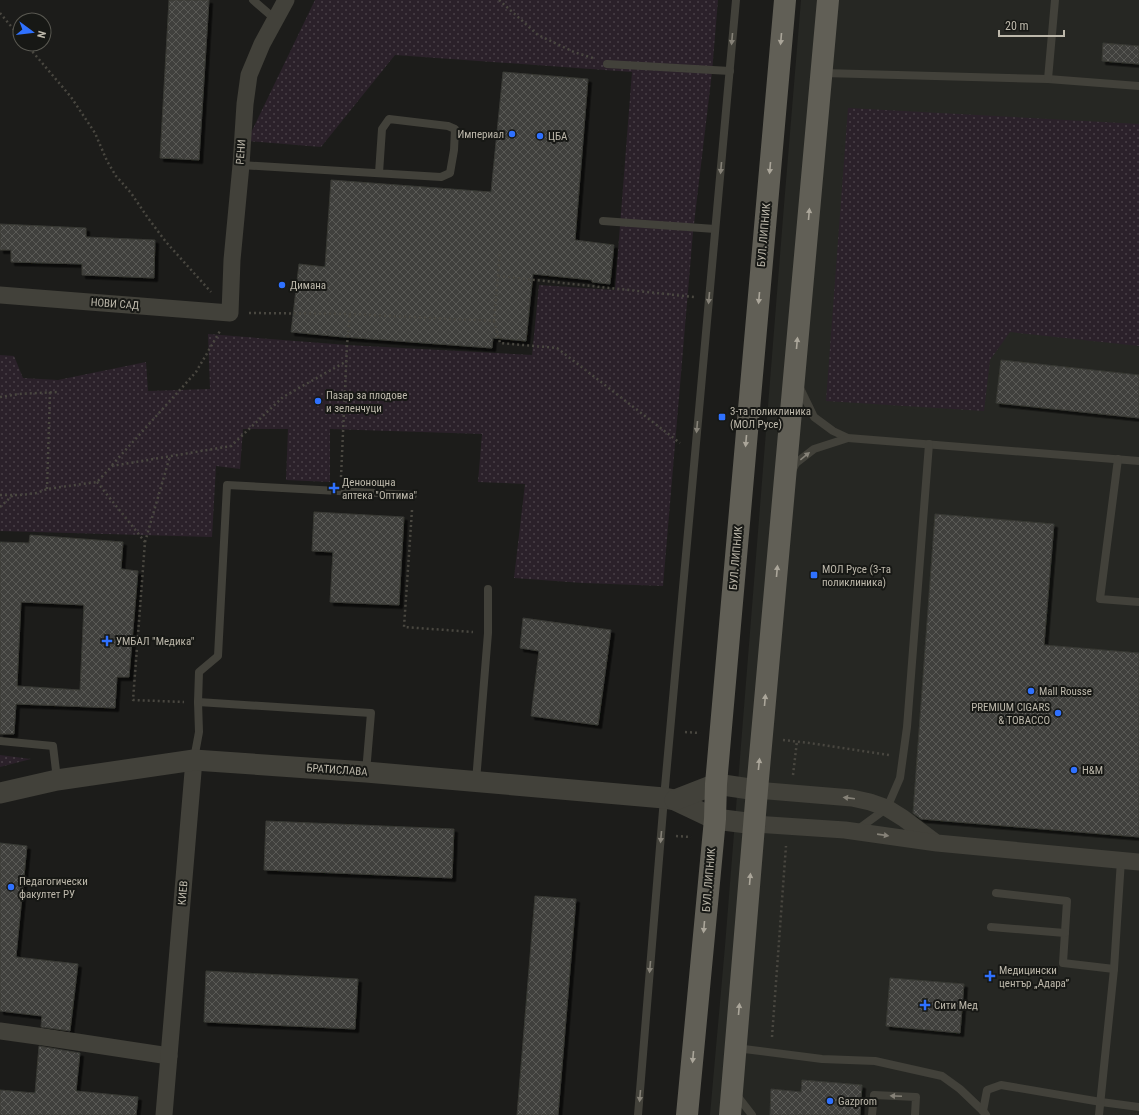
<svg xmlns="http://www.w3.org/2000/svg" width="1139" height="1115" font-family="'Roboto Condensed',sans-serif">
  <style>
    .built { fill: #262723 }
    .green { fill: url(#green-dots) }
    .building { fill: url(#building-cross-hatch); stroke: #383934; fill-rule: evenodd; filter: url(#shadow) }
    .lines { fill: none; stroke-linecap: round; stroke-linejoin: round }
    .path { stroke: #494740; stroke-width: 2.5; stroke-dasharray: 2 3; stroke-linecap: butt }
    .service { stroke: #42413a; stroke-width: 8 }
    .minor { stroke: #42413a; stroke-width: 17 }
    .tertiary { stroke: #42413a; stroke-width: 21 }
    .primary { stroke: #615f56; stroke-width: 22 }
    .oneway { fill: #868278 }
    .oneway2 { fill: #aba69a }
    .poi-dot { fill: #2f71ff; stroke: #171815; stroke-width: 1.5 }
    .labels { text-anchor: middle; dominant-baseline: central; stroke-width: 4; stroke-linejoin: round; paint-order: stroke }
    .poi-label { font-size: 11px; fill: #bdb8ab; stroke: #171815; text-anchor: start }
    .street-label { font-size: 11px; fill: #bdb8ab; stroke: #171815 }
  </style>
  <defs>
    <pattern id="green-dots" width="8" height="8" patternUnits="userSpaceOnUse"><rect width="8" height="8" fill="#2b212a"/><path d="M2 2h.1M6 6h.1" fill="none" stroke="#483f46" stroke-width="1.8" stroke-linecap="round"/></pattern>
    <pattern id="building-cross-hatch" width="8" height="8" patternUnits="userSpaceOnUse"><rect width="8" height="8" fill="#41413c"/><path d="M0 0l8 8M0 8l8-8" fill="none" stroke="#5a5a56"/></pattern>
    <filter id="shadow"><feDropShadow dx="3.5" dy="3.5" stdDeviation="0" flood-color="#0009"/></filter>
  </defs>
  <rect width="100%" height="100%" fill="#1c1c1a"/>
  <polygon class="built" points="801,0 1139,0 1139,1115 710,1115 725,946 784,205"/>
  <g class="green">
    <polygon points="315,0 718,0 712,72 693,232 663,586 583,583 514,578 525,484 478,482 482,434 330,429 330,482 286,480 288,429 243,429 240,469 216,466 212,537 0,531 0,355 14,356 23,378 58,380 146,362 148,391 210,389 208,334 347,345 532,355 539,285 615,290 632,72 395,55 321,147 247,141"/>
    <polygon points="848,108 1139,124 1139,346 1010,332 990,360 984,411 826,401"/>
    <polygon points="0,755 31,759 0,767"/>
  </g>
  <g class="building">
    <polygon points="169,0 209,0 199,160 160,158"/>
    <polygon points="1103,43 1139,46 1139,64 1102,61"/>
    <polygon points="503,72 588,79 575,240 614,245 610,284 592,282 592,280 533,274 526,341 493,338 492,348 343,337 291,332 299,264 325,267 331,180 491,192"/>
    <polygon points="0,224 86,228 86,237 155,240 154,278 82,275 82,264 11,262 11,250 0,250"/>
    <polygon points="1001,360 1139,375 1139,418 996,403"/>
    <polygon points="314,512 404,517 399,605 330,602 333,552 312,551"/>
    <polygon points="935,514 1054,524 1044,645 1139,653 1139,837 921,819 913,813"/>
    <path d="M30,535L123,542L121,569L138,571L129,677H117L115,708L16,704L14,734H0V542L29,543ZM21,602L84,605L80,690L17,686Z"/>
    <polygon points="523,618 611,630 598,725 531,716 539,651 520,648"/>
    <polygon points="266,821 454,829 452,878 264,870"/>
    <polygon points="0,843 27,846 16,957 78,964 70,1031 41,1027 42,1016 0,1011"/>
    <polygon points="535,896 576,899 558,1115 517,1115"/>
    <polygon points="206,971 358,979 355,1029 204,1022"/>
    <polygon points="890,978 964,984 960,1033 886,1026"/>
    <polygon points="39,1046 80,1053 76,1091 138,1097 136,1115 0,1115 0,1090 35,1093"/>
    <polygon points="802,1080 862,1085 860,1115 770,1115 771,1089 801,1092"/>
  </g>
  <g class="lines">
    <g class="path">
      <polyline points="499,0 538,35 574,52 593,58"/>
      <polyline points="0,13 20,37"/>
      <polyline points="26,44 71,97 95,133 107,161 116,176 131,193 148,218 166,242 211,292"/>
      <polyline points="498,276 694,297"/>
      <polyline points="249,313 350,314 494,321 500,251"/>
      <polyline points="494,321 500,343 557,348 680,443"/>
      <polyline points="0,397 19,394 58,392"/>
      <polyline points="112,465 196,372 220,331"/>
      <polyline points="341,477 347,345 350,314"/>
      <polyline points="97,482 145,542 133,700 184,702"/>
      <polyline points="47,489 50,392"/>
      <polyline points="0,495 20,495 37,493 47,489 97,482 112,466 231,446 283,397 347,361"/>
      <polyline points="0,507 13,495"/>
      <polyline points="412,510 404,627 473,632"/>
      <polyline points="145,542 170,456"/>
      <polyline points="685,732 700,733"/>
      <polyline points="783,740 809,743 889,755"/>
      <polyline points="793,775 797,741"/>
      <polyline points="676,836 691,837"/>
      <polyline points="772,1037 786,846"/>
    </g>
    <g class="service">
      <polyline points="253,0 275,19"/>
      <polyline points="607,64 730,71"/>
      <polyline points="823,73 1048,79 1139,86"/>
      <polyline points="1048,79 1055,0"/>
      <polyline points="241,165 441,177 450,173 454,150 455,129 448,126 389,119 382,129 379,173"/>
      <polyline points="603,221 715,229"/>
      <polyline points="799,386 814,417 833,431 848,438 1139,461"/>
      <polyline points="1118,459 1100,599 1139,602"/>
      <polyline points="792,471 796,463 814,449 848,438"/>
      <polyline points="198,702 371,713 366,772"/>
      <polyline points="0,741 53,746 57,779"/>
      <polyline points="194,759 199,732 198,702 199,672 218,656 227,485 413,495"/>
      <polyline points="476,781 488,633 488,589"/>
      <polyline points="857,830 887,808 900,778 907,727 929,444"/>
      <polyline points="996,893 1067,901 1063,963 1114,969"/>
      <polyline points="991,927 1065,933"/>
      <polyline points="736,1048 822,1059 875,1061 942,1076 960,1089 983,1111 986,1115"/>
      <polyline points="735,1093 752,1115"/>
      <polyline points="983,1111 987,1090 1001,1085 1101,1102 1139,1107"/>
      <polyline points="638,1115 664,798 736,0"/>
      <polyline points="872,1115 874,1095 916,1097 915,1115"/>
      <polyline points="1099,1115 1114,969 1121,860"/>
    </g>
    <g class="minor">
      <polyline points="0,295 230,313 232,260 241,165 245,104 249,75 262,44 286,0"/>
      <polyline points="757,790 852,798 870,802 887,808 903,818 935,842"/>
      <polyline points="755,824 845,830 937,843 1139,862"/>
      <polyline points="0,1031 44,1037 169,1056"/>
      <polyline points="164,1115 194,760"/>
    </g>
    <g class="tertiary">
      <polyline points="0,793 57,780 194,760 366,772 664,798 675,800 715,819 755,824"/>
      <polyline points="675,800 716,784 757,790"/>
    </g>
    <g class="primary">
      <polyline points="687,1115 715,819 716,784 785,0"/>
      <polyline points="730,1115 757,790 828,0"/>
    </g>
  </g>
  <defs><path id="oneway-solid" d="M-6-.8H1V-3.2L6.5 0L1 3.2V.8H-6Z"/></defs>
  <g class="oneway">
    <use href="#oneway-solid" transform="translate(732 39) rotate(95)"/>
    <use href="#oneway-solid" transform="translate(721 168) rotate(95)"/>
    <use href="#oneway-solid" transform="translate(709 298) rotate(95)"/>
    <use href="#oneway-solid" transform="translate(697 427) rotate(95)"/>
    <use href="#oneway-solid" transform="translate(805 456) rotate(-39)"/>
    <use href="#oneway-solid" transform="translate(849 798) rotate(-173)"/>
    <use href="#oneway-solid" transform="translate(883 835) rotate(8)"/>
    <use href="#oneway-solid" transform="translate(661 837) rotate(95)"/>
    <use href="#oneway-solid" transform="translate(650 967) rotate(95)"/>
    <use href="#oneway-solid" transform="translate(640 1096) rotate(95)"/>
    <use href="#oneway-solid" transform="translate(896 1096) rotate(-177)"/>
  </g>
  <g class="oneway2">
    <use href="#oneway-solid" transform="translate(781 39) rotate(95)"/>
    <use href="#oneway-solid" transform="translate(770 168) rotate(95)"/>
    <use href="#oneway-solid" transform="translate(809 214) rotate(-85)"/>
    <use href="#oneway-solid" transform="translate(759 298) rotate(95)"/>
    <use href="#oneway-solid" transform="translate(797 343) rotate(-85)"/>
    <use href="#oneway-solid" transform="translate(746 441) rotate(95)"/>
    <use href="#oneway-solid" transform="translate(777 571) rotate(-85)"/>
    <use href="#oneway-solid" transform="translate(765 700) rotate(-85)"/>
    <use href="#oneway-solid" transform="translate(759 764) rotate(-84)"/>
    <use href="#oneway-solid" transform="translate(750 879) rotate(-85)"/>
    <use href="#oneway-solid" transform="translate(704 927) rotate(95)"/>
    <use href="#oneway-solid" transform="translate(739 1009) rotate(-85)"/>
    <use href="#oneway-solid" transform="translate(693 1057) rotate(95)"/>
  </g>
  <g class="poi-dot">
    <circle cx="512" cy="134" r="4"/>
    <circle cx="540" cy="136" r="4"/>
    <circle cx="282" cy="285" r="4"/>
    <circle cx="318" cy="401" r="4"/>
    <rect x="718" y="413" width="8" height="8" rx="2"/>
    <path d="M332 482h4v4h4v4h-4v4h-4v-4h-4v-4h4z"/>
    <rect x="810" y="571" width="8" height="8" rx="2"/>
    <path d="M105 635h4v4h4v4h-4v4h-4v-4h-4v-4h4z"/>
    <circle cx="1031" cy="691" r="4"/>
    <circle cx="1058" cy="713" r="4"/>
    <circle cx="1074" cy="770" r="4"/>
    <circle cx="11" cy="887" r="4"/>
    <path d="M988 970h4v4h4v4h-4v4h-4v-4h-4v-4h4z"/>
    <path d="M923 999h4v4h4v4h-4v4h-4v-4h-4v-4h4z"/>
    <circle cx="830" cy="1101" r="4"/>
  </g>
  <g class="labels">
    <g class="poi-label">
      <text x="504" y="134" text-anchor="end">Империал</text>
      <text x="548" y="136">ЦБА</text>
      <text x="290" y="285">Димана</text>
      <text x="326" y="395">Пазар за плодове<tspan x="326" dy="13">и зеленчуци</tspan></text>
      <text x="730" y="411">3-та поликлиника<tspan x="730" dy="13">(МОЛ Русе)</tspan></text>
      <text x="342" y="482">Денонощна<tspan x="342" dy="13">аптека "Оптима"</tspan></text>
      <text x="822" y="569">МОЛ Русе (3-та<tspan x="822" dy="13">поликлиника)</tspan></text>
      <text x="116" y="641">УМБАЛ "Медика"</text>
      <text x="1039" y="691">Mall Rousse</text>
      <text x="1050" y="707" text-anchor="end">PREMIUM CIGARS<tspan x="1050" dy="13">&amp; TOBACCO</tspan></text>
      <text x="1082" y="770">H&amp;M</text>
      <text x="19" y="881">Педагогически<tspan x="19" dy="13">факултет РУ</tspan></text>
      <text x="999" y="970">Медицински<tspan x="999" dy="13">център „Адара”</tspan></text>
      <text x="934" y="1005">Сити Мед</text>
      <text x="838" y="1101">Gazprom</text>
    </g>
    <g class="street-label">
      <text transform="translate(241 152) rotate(-86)">РЕНИ</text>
      <text transform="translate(764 235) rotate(-85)">БУЛ. ЛИПНИК</text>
      <text transform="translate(115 304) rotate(4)">НОВИ САД</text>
      <text transform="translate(736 558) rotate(-85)">БУЛ. ЛИПНИК</text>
      <text transform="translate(337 770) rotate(4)">БРАТИСЛАВА</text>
      <text transform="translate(709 880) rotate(-85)">БУЛ. ЛИПНИК</text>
      <text transform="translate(183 893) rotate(-85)">КИЕВ</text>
    </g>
  </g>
  <g transform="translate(32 32) rotate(105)"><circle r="19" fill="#171815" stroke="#595851"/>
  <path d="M0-3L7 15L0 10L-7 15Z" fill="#2f71ff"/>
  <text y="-6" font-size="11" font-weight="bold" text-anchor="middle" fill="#bdb8ab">N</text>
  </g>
  <path d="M999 30v6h65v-6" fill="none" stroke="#bdb8ab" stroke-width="2"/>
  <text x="1005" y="30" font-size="12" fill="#bdb8ab" stroke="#171815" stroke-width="3" paint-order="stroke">20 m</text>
</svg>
